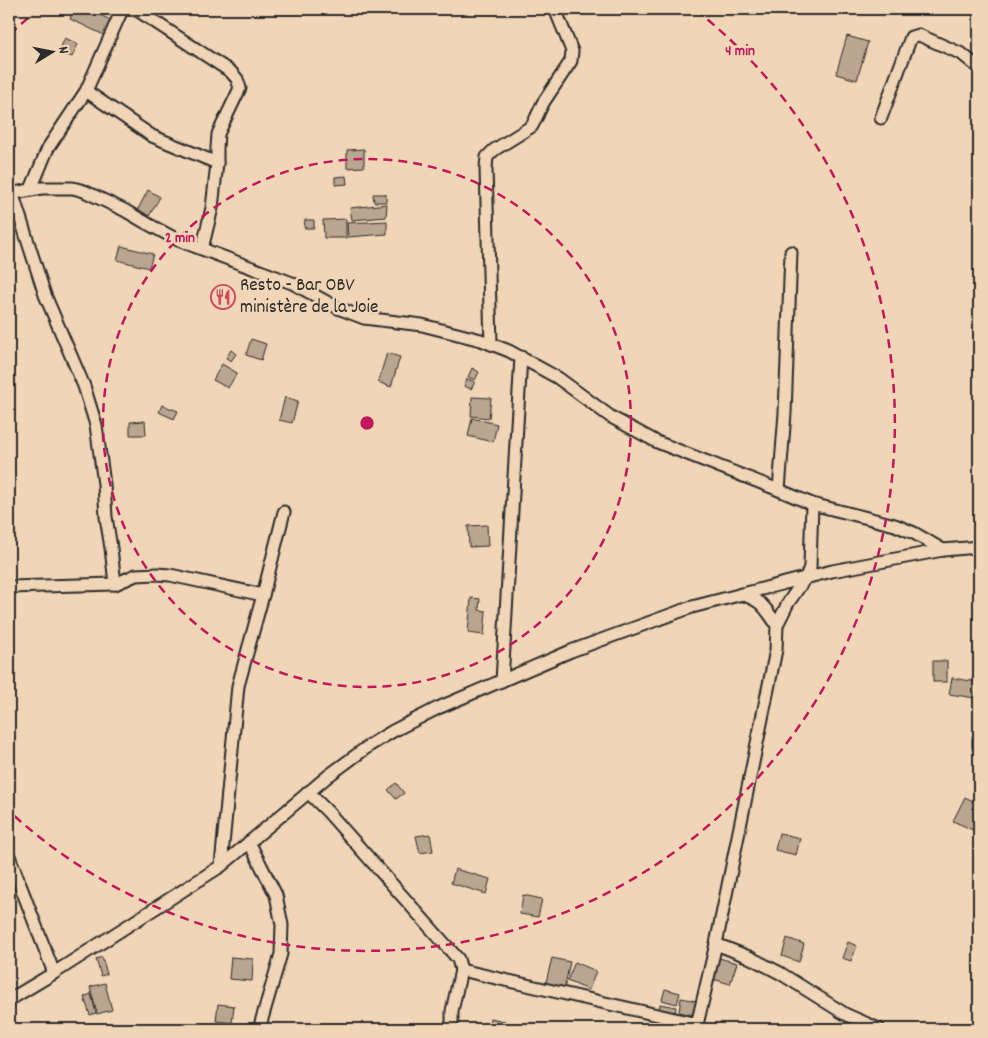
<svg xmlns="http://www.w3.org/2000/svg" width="988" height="1038" font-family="Dekko,sans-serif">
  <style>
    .building { fill: #baa590; stroke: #2b2b2b }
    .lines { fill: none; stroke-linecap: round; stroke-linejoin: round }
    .street-casing { stroke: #2b2b2b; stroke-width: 15 }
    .street { stroke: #f0d5b7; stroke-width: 11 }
    .ring { fill: none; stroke: #c2185b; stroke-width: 2.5; stroke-dasharray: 9 6 }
    .labels { text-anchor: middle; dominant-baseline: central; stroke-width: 5; stroke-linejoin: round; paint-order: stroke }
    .poi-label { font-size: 19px; fill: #2b2b2b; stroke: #f0d5b7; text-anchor: start }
    .centre { fill: #c2185b; stroke: #f0d5b7; stroke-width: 2.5 }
    .ring-label { font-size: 15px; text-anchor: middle; font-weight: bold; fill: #c2185b; stroke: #f0d5b7; stroke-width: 5; stroke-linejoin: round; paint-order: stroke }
  </style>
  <rect width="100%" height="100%" fill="#f0d5b7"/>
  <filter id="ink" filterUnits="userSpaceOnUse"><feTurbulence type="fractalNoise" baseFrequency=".02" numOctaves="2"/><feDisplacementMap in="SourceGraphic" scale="10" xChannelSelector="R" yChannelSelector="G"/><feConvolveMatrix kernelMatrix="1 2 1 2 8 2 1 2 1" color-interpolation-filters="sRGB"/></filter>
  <g filter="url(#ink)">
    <g class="building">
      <polygon points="74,9 86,9 111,20 104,35 70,19"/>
      <polygon points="847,36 868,42 857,80 836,74"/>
      <polygon points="65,38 78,44 72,57 59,51"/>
      <polygon points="364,149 364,167 347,168 347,150"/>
      <polygon points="346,176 347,184 335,185 335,177"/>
      <polygon points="148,190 160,197 149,216 138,209"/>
      <polygon points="373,194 386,194 386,202 374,202"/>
      <polygon points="387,204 386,217 352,220 350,208"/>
      <polygon points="346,219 346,238 324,238 323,220"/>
      <polygon points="305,220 314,220 314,228 304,228"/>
      <polygon points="387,221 387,234 348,237 347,223"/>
      <polygon points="121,246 153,254 149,268 117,260"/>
      <polygon points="251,339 266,344 261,360 246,355"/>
      <polygon points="231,350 236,354 231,361 226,358"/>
      <polygon points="387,353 400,357 391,387 378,382"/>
      <polygon points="222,364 237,373 228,388 213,380"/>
      <polygon points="472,368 479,372 475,380 468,377"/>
      <polygon points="467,379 475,382 471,389 464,386"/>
      <polygon points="285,397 298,401 292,423 279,420"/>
      <polygon points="472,397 491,398 489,418 471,416"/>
      <polygon points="162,405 178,411 174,419 159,412"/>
      <polygon points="472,418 497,424 493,442 468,436"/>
      <polygon points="145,421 146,435 130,435 130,422"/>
      <polygon points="487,525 488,546 469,547 468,526"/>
      <polygon points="471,598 480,599 479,610 486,611 484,635 468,633"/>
      <rect x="933" y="661" width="14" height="21"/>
      <polygon points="952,678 978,682 975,698 949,694"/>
      <polygon points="396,783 404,793 396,799 388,790"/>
      <polygon points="965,797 979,804 979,817 973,830 953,821"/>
      <polygon points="779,833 800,838 796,855 775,850"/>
      <polygon points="430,834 433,851 420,853 416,836"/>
      <polygon points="455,869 490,879 486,894 451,883"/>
      <polygon points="523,895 542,899 538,917 520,914"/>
      <polygon points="787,938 804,944 799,962 782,956"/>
      <polygon points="848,942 857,946 851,961 842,958"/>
      <polygon points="102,957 107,974 101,976 96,959"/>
      <polygon points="231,957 253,959 252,981 229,979"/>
      <polygon points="552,958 570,962 564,990 545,986"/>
      <polygon points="719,958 737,963 730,984 713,979"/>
      <polygon points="575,962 596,971 589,990 567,981"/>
      <polygon points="105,983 112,1010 97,1014 90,987"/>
      <polygon points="665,989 680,993 677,1004 662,1000"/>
      <polygon points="91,994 96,1013 90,1015 84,997"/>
      <polygon points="681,998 696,1001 693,1015 679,1012"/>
      <polygon points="218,1004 234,1006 232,1023 216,1021"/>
      <polygon points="660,1004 676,1007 675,1014 659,1012"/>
      <polygon points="490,1018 505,1021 504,1029 488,1029"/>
    </g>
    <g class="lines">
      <defs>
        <g id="street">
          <polyline points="86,91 152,136 217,163"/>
          <polyline points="881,118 911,37 919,35 962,54 979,68"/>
          <polyline points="31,189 48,148 86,91 121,12 127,9 137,10 231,72 237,79 240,88 218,134 217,148 217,163 212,208 202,249"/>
          <polyline points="12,192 45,295 84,386 96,425 104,484 106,517 111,548 115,584"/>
          <polyline points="9,194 42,188 73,188 84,191 124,210 148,224 178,240 292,283 338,308 364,318 422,325 481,340 509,351 558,378 611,417 657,442 779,490 812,504 895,525 914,533 943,550"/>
          <polyline points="491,344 486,168 487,157 494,150 518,135 532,126 536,118 543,103 571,61 572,51 555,9"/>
          <polyline points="779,490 785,413 791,252"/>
          <polyline points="9,587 115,584 136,575 157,574 170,575 263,595"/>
          <path d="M741,594C763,601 764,607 777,625"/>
          <polyline points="502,681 521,357"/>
          <polyline points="979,739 979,747"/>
          <polyline points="308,792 328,812 458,959 461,970 452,1011 452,1029"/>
          <polyline points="249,842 276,895 282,925 281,954 259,1029"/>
          <polyline points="9,856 54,973"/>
          <polyline points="221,866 238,686 263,595 284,512"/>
          <polyline points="716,944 749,957 780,973 845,1014 879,1029"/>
          <polyline points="461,970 697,1024"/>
          <polyline points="9,1000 54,973 221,866 328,776 370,745 393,731 438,708 571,651 692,607 832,571 943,550 979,547"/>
          <polyline points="696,1029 716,944 776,650 777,625 788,603 806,577 810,567 812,504"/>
        </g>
      </defs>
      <use href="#street" class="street-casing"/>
      <use href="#street" class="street"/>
    </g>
  </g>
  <g class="ring">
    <circle cx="367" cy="423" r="264"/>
    <path d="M10 34A528 528 0 0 1 38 10M696 10A528 528 0 1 1 10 812"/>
  </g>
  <defs>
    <symbol id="restaurant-ring" viewBox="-11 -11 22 22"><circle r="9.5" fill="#f0d5b7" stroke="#d1495b" stroke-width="1.5"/><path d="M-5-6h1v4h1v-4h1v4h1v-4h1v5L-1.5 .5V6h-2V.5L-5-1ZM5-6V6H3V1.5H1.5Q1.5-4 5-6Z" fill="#d1495b"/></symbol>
  </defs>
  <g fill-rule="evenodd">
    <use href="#restaurant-ring" x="209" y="283" width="28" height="28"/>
  </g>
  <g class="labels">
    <g class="poi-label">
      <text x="240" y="286">Resto - Bar OBV<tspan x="240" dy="22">ministère de la Joie</tspan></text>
    </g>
  </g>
  <circle cx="367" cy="423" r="8" class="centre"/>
  <g class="ring-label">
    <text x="740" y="55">4 min</text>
    <text x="180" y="242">2 min</text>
  </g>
  <rect width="988" height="1038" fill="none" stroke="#f0d5b7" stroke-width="30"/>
  <rect x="15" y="15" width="958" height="1008" fill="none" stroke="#2b2b2b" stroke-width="2" filter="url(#ink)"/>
  <g transform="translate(52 52) rotate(80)" stroke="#f0d5b7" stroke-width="4" paint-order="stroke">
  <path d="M0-4L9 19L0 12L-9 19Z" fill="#2b2b2b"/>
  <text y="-8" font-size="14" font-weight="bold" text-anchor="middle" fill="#2b2b2b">N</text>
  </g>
</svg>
